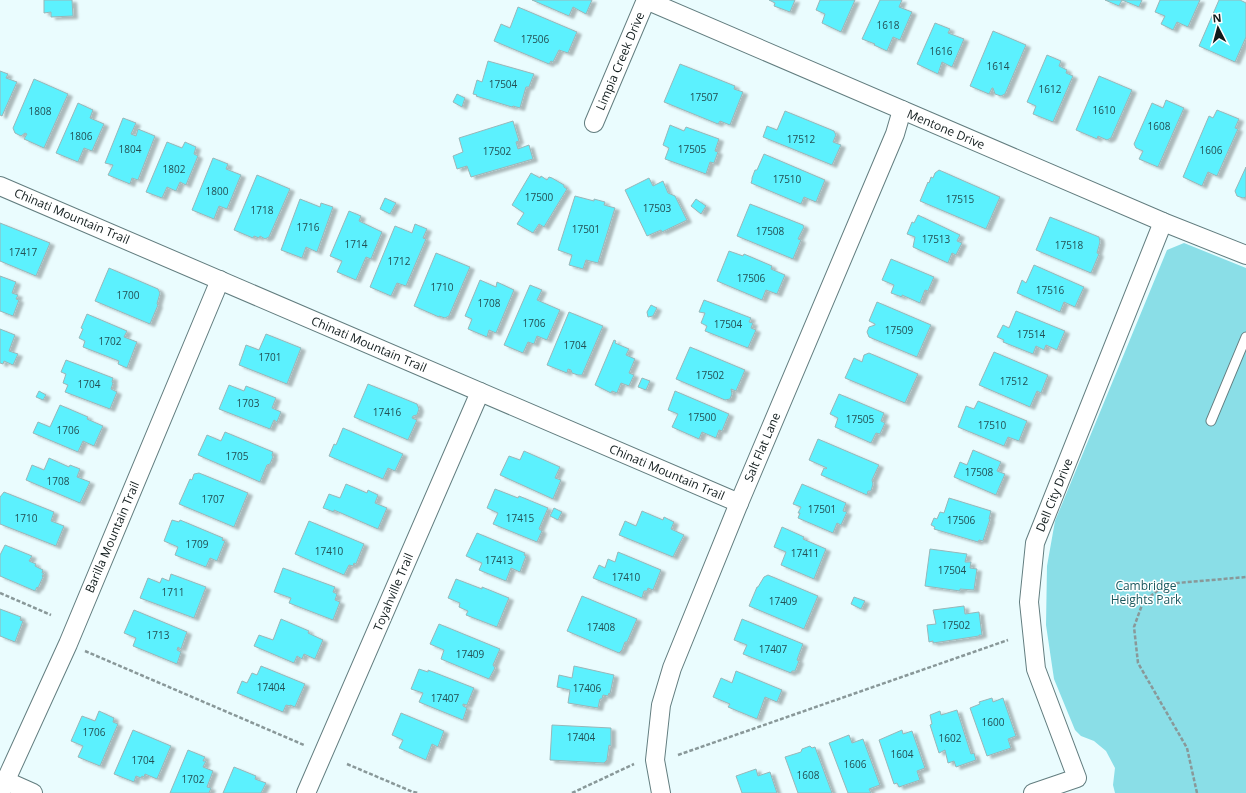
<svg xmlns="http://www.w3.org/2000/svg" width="1246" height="793" font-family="'Open Sans',sans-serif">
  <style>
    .green { fill: #8adee7 }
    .building { fill: #5cf1fe; stroke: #99b6b8; filter: url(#shadow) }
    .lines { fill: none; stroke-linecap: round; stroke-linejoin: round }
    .lane-casing { stroke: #627d7f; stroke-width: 11 }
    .street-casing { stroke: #627d7f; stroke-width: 20 }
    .path { stroke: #899899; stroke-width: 2.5; stroke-dasharray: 4 2; stroke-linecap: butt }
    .lane { stroke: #fff; stroke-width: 9 }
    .street { stroke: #fff; stroke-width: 18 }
    .labels { text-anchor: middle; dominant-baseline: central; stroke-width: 3; stroke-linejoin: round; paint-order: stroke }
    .number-label { font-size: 10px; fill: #235054 }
    .street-label { font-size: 12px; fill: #101b1c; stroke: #fff }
    .park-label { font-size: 12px; fill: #1a595f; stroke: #fff }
  </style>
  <defs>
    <filter id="shadow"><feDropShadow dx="4.5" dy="2.5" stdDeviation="1" flood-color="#0004"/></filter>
  </defs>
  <rect width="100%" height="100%" fill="#eafcfe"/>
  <polygon class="green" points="1184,243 1246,268 1246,793 1115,793 1113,785 1115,768 1106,751 1094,741 1081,736 1075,730 1054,679 1046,625 1047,566 1055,521 1167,250"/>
  <g class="building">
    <polygon points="44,0 72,0 73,16 51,17 51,12 44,13"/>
    <polygon points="532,0 592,0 586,14 573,7 569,16"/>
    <polygon points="769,0 795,0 790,12 774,6 775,3"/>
    <polygon points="820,0 855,0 841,32 822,23 825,14 816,10"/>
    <polygon points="880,0 902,0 899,7 912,12 900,40 893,37 887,51 874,45 875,44 862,39"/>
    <polygon points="1105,0 1122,0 1119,6"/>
    <polygon points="1122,0 1142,0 1139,7"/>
    <polygon points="1160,0 1200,0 1188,27 1177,22 1173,30 1161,24 1165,16 1155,12"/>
    <polygon points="1219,0 1240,0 1246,3 1246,37 1235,62 1199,46"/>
    <polygon points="518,7 577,32 568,53 559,50 553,62 551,61 549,64 494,41 501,24 510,28"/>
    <polygon points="935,23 950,29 948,33 964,39 952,67 942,62 938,74 917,64"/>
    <polygon points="993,31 1026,45 1005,94 1001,96 995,94 993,88 992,88 989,94 970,86"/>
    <polygon points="1047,55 1061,61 1059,66 1067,70 1066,73 1073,76 1053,122 1033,114 1036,106 1027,102"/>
    <polygon points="488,61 534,74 529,87 526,87 520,108 513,106 512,107 476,96 477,95 473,94 477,80 482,82"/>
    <polygon points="680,64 735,86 734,89 743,92 730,125 720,121 718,124 664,102"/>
    <polygon points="0,71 8,74 6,78 17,82 2,116 0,115"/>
    <polygon points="1099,76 1132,90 1111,138 1107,140 1098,136 1097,139 1076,130"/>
    <polygon points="34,79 68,94 44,148 24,139 27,134 25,133 21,136 15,133 13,128"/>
    <polygon points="457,94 465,98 462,107 453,102"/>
    <polygon points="1166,100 1184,108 1158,167 1139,159 1143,151 1136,148 1134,144 1152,103 1163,108"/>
    <polygon points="78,103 93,110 90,118 104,124 92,151 84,148 78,162 56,153"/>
    <polygon points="1217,110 1239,119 1235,128 1238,129 1217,176 1208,172 1202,186 1183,177 1209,116 1213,118"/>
    <polygon points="785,111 834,131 836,135 833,142 841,145 832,165 763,137 767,126 777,130"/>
    <polygon points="123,118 136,123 131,134 136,136 138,129 155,136 138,180 132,178 130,184 108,175 113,165 105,163"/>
    <polygon points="513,121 519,141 516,142 518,149 529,145 533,159 471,177 467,166 457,169 453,156 463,152 459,138"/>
    <polygon points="670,125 684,131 686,127 719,139 715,151 718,152 714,163 710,162 706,174 665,159 669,148 663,145"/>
    <polygon points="167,142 182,148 185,142 196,147 194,154 198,156 186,185 180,182 176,191 167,187 162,198 146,192"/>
    <polygon points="764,154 825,180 816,202 804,197 801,204 751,183 752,180 752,178 755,170 757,170"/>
    <polygon points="213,158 228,164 226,169 241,175 227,209 219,206 214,219 192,210"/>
    <polygon points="1246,167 1246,197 1243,198 1237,196 1235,191"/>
    <polygon points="939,170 1000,197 986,229 920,201 928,182 929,183 931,177 933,178 935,173"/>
    <polygon points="531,173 540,178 541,176 547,180 549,177 552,178 564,185 564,187 567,189 544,227 539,224 533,233 517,224 524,213 512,205"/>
    <polygon points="257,175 290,189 269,237 265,239 260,236 259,238 254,236 253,238 234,230"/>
    <polygon points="649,178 653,186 663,181 668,193 675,196 687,220 662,232 661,230 647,236 625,190"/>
    <polygon points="575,196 594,201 594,199 605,202 604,205 615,208 598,263 586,260 583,269 569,265 572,255 558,250"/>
    <polygon points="385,198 396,203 390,214 380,209"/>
    <polygon points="300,199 320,207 321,203 333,207 317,252 306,247 302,258 281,250"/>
    <polygon points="696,199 706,206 701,214 691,206"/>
    <polygon points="750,204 803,225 804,227 798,239 801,240 793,259 737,236"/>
    <polygon points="349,211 361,216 359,221 382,232 371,259 366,257 356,280 337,272 342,261 330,256"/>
    <polygon points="918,215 960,235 957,241 962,243 956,255 952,253 948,263 913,247 915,237 907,234 912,222 914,223"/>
    <polygon points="1050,217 1099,237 1100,242 1097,253 1099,254 1091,273 1036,250"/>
    <polygon points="0,223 50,243 36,276 0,261"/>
    <polygon points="415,224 427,229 423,238 426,239 406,286 397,283 391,296 370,287 395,226 412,233"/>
    <polygon points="729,251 743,256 744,254 772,266 771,269 785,275 777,294 766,290 762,300 717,281"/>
    <polygon points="436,253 470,267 449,316 445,318 439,316 439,317 414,306"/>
    <polygon points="891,259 934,277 928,291 925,290 920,303 902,295 902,297 891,293 894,285 882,280"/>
    <polygon points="1034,265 1084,287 1075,307 1064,302 1060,312 1017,293 1022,280 1026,283"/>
    <polygon points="109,268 158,289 160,293 157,304 158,305 150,324 95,301"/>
    <polygon points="0,276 16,282 12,293 18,295 16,299 19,300 13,316 0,311"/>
    <polygon points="480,280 496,287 497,282 514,290 496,333 489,330 487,337 468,329 472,319 465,316"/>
    <polygon points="530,285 542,290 537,300 560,310 547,340 537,336 534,344 528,342 523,353 504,345"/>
    <polygon points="704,300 751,318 749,322 753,323 751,328 756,330 748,348 705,331 707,326 701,323 705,313 699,312"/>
    <polygon points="877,302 931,325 917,357 869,337 867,332 869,327 875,325 875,324 869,321"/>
    <polygon points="651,305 657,308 653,316 648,317 647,312"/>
    <polygon points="1016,311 1065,331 1057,350 1046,345 1044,350 1036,346 1033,354 1003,342 1004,340 997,337 1003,325 1009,328"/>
    <polygon points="569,312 603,326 582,375 578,375 572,373 571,370 568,369 567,373 547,365"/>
    <polygon points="87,314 127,331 124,337 137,342 127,368 118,364 119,361 83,347 85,341 79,338 83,329 81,328"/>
    <polygon points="0,329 15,335 9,351 18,354 13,365 4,361 3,364 0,363"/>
    <polygon points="266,334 301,348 287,384 239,365 246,345 259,350"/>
    <polygon points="614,340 616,341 615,343 629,349 626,355 635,359 629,373 634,375 629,386 621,383 617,393 612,391 611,393 595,385"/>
    <polygon points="690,347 745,370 736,391 731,389 732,394 730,399 725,400 676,379"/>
    <polygon points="994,352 1048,375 1041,393 1037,391 1030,407 979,385"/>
    <polygon points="869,353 918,374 905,403 845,378 854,358 862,362 864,355"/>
    <polygon points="66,360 113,378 112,382 113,383 111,389 117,392 110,409 65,392 68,385 63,383 66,374 61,372"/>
    <polygon points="642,378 650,381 646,390 638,387"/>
    <polygon points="368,384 417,404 419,409 417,415 413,416 412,418 417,420 408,440 354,417"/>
    <polygon points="229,385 244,391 246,386 276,398 272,408 281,412 277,422 274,420 270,429 219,409"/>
    <polygon points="39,391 46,395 43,400 36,397"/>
    <polygon points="675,391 729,414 722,431 719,430 716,438 702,432 699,439 672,427 678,414 668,410"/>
    <polygon points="839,394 884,413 881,421 885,423 880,434 876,433 871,443 835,427 838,418 830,414"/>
    <polygon points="978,401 1027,421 1019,441 1008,437 1004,446 958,427 966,406 974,409"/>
    <polygon points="60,405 88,417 87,419 103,426 94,446 83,441 78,452 33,433 38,422 50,427"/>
    <polygon points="343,428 403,454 395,471 388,468 383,479 329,456 334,444 336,445"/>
    <polygon points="225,432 273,452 272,455 273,457 270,464 267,465 260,482 198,455 207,435 221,441"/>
    <polygon points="818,439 879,465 872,480 873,484 871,491 868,491 867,495 821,475 824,468 826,469 827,468 809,460"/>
    <polygon points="973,450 1001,462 997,471 1005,474 996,495 954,477 960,462 967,465"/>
    <polygon points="524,451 560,467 555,478 561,480 553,499 500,475 509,456 520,460"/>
    <polygon points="49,458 69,467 70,465 80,469 77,477 90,482 80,503 26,480 32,465 44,470"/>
    <polygon points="199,473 248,493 234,527 179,504 190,479 192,480 194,474"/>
    <polygon points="346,484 367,493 368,490 378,495 375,503 387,508 378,529 334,510 334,512 323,508 329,494 340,498"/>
    <polygon points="802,484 846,503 843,511 847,512 841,525 837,523 833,533 798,518 800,513 798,513 801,507 793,504"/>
    <polygon points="495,489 518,498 519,496 548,508 539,529 542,531 537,542 493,524 498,513 487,508"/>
    <polygon points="4,492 54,512 51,521 64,526 56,546 0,524 0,497"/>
    <polygon points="949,498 991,511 989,519 990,519 983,541 979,540 978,542 934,529 935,527 931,525 934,518 937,519 940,512 944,513"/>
    <polygon points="554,508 562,512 558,520 550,516"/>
    <polygon points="642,511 663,520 664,517 674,522 671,529 684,535 673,557 619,535 625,521 636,526"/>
    <polygon points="172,520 179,522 180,520 223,538 222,540 225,541 217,561 210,558 206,567 175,555 178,547 164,541"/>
    <polygon points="309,521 364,544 356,564 354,563 353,566 349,565 344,575 295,554"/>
    <polygon points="782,527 804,537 803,539 826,549 814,579 781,565 786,552 774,547"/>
    <polygon points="477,533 525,553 524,555 526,556 520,572 511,568 506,581 479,570 482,563 466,556"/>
    <polygon points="5,545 32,556 29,561 36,564 35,566 43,570 42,573 44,573 42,576 43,577 38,588 37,587 35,591 0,576 0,555"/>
    <polygon points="930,549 967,554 965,562 971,562 970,568 977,569 974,590 960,589 960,591 925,586"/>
    <polygon points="618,552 661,570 653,590 648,588 647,591 644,591 642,598 593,578 599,565 605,568 608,559 615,562"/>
    <polygon points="283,568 335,587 333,592 337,594 335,600 340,602 333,620 289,603 291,598 274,592"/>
    <polygon points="171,574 206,587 194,618 140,598 148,578 160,583 162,578 169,581"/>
    <polygon points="768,575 818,596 804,629 749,606 757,587 758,587 764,577"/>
    <polygon points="456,579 482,589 482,587 509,598 497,627 466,615 468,611 459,607 460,603 448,598"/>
    <polygon points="582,596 637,619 627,642 625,642 622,650 619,653 567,631"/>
    <polygon points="854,597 865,601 861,609 851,604"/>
    <polygon points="964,606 965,614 979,612 982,635 979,635 979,636 933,643 933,641 929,642 927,625 936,624 933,610"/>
    <polygon points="0,609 21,617 20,620 23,621 15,642 0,636"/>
    <polygon points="134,610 187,632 181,649 178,647 177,650 181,652 177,664 133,646 136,638 124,633"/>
    <polygon points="281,619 309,631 308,633 323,640 315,659 304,654 302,659 297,656 294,663 254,646 259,635 273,640"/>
    <polygon points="742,619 803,644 797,660 799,661 795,671 792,671 791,673 743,654 747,645 734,640"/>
    <polygon points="439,624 500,649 493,665 495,668 489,679 441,659 444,650 430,644"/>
    <polygon points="261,666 305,684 295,707 290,705 290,706 286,705 283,712 237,693 242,681 247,683 252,673 257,675"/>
    <polygon points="574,666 614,675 610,694 609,693 608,696 603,695 602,699 600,699 598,708 568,703 570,690 557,687 559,675 572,678"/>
    <polygon points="419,669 428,672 428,670 474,688 467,705 463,704 463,706 467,708 463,720 419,702 423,693 411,689"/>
    <polygon points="736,671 782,690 777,702 765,697 757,719 728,707 730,704 713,697 721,678 732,683"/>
    <polygon points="992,698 993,702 1003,698 1016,736 1008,739 1011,748 987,756 970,708 980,704 979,702"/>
    <polygon points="957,710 971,754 974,753 976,760 956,767 954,761 948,763 945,750 939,753 930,725 932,724 930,715 940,711 941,715"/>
    <polygon points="99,711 114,718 113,722 118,724 100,766 78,757 83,746 71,741 82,716 95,721"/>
    <polygon points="401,713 444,731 438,747 432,744 426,760 399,748 403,740 392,735"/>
    <polygon points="552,725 611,728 611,746 609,745 607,760 604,763 550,760"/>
    <polygon points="133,730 171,746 157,779 145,774 144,777 142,776 141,778 136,776 134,782 114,774"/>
    <polygon points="902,730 903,734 912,731 925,768 917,771 920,780 899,787 897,783 894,784 879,740"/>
    <polygon points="849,735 852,743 863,739 880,785 869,789 871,793 848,793 829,743"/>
    <polygon points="810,746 812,748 815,747 832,793 798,793 785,757 801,752 802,749"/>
    <polygon points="188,750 205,757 203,761 206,761 203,767 213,771 207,787 211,788 209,793 170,793"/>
    <polygon points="234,767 256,776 255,779 266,783 261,793 223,793"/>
    <polygon points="756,769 758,776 770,772 777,793 742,793 736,776"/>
  </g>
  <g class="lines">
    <defs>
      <polyline id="lane" points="1211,421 1246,337"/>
      <g id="street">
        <polyline points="646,0 1163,222 1246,255"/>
        <polyline points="594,123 646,0"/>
        <polyline points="0,186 739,503"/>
        <polyline points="6,781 33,793"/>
        <polyline points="0,793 68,644 220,280"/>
        <polyline points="306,793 480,392"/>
        <polyline points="661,793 655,760 661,705 672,668 739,503 895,134 902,110"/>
        <polyline points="1033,793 1077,778 1036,669 1029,602 1035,543 1163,222"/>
      </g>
    </defs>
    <use href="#lane" class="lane-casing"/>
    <use href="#street" class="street-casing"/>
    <g class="path">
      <polyline points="0,593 51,615"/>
      <polyline points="85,651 304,745"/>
      <polyline points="678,755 1008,640"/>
      <polyline points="347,764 413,792 419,793"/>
      <polyline points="572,793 634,764"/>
      <polyline points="1197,793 1187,748 1138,663 1134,627 1143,602 1166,584 1246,577"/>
    </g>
    <use href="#lane" class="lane"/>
    <use href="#street" class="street"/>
  </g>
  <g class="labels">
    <g class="number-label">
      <text x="888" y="25">1618</text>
      <text x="535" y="39">17506</text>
      <text x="941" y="51">1616</text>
      <text x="998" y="66">1614</text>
      <text x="503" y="84">17504</text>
      <text x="1050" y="89">1612</text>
      <text x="704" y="97">17507</text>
      <text x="1104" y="110">1610</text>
      <text x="40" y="111">1808</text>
      <text x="1159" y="126">1608</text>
      <text x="81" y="136">1806</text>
      <text x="801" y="139">17512</text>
      <text x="130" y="149">1804</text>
      <text x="692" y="149">17505</text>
      <text x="1211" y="150">1606</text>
      <text x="497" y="151">17502</text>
      <text x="174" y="169">1802</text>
      <text x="787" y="179">17510</text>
      <text x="217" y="191">1800</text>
      <text x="539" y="197">17500</text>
      <text x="960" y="199">17515</text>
      <text x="657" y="208">17503</text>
      <text x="262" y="210">1718</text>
      <text x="308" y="227">1716</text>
      <text x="586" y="229">17501</text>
      <text x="770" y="231">17508</text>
      <text x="936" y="239">17513</text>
      <text x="356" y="244">1714</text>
      <text x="1069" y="245">17518</text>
      <text x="23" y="252">17417</text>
      <text x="399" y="261">1712</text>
      <text x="751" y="278">17506</text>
      <text x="442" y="287">1710</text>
      <text x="1050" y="290">17516</text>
      <text x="128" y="295">1700</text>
      <text x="489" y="303">1708</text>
      <text x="534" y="323">1706</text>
      <text x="728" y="324">17504</text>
      <text x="899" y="330">17509</text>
      <text x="1031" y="334">17514</text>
      <text x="110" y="341">1702</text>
      <text x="575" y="345">1704</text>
      <text x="270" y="357">1701</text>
      <text x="710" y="375">17502</text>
      <text x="1014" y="381">17512</text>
      <text x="89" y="384">1704</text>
      <text x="248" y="403">1703</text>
      <text x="387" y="412">17416</text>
      <text x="702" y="417">17500</text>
      <text x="860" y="419">17505</text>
      <text x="992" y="425">17510</text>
      <text x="68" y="430">1706</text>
      <text x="237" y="456">1705</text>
      <text x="979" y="472">17508</text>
      <text x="58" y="481">1708</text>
      <text x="213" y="499">1707</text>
      <text x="822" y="509">17501</text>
      <text x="26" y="518">1710</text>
      <text x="520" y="518">17415</text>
      <text x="961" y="520">17506</text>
      <text x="197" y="544">1709</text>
      <text x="329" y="551">17410</text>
      <text x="805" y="553">17411</text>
      <text x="499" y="560">17413</text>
      <text x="952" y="570">17504</text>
      <text x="626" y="577">17410</text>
      <text x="173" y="592">1711</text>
      <text x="783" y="601">17409</text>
      <text x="956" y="625">17502</text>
      <text x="601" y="627">17408</text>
      <text x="158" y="635">1713</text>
      <text x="773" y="649">17407</text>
      <text x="470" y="654">17409</text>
      <text x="271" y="687">17404</text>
      <text x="587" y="688">17406</text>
      <text x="445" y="698">17407</text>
      <text x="993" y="722">1600</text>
      <text x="94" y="732">1706</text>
      <text x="581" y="737">17404</text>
      <text x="950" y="738">1602</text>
      <text x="902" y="754">1604</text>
      <text x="143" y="760">1704</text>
      <text x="855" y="764">1606</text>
      <text x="808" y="775">1608</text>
      <text x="193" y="779">1702</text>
    </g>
    <g class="street-label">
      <text transform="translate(620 61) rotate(-67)">Limpia Creek Drive</text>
      <text transform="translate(946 129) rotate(23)">Mentone Drive</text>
      <text transform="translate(72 216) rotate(23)">Chinati Mountain Trail</text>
      <text transform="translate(369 344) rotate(23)">Chinati Mountain Trail</text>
      <text transform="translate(762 447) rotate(-67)">Salt Flat Lane</text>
      <text transform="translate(667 472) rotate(23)">Chinati Mountain Trail</text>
      <text transform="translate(1054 495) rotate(-68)">Dell City Drive</text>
      <text transform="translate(112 537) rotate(-67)">Barilla Mountain Trail</text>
      <text transform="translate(393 592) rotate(-67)">Toyahville Trail</text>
    </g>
    <g class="park-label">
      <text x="1146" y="585">Cambridge<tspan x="1146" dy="14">Heights Park</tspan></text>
    </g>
  </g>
  <g transform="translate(1218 28) rotate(354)" stroke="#ffffff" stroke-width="3" paint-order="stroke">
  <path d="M0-3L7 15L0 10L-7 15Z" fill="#101b1c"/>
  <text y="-6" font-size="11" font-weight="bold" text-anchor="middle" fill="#101b1c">N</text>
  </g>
</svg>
